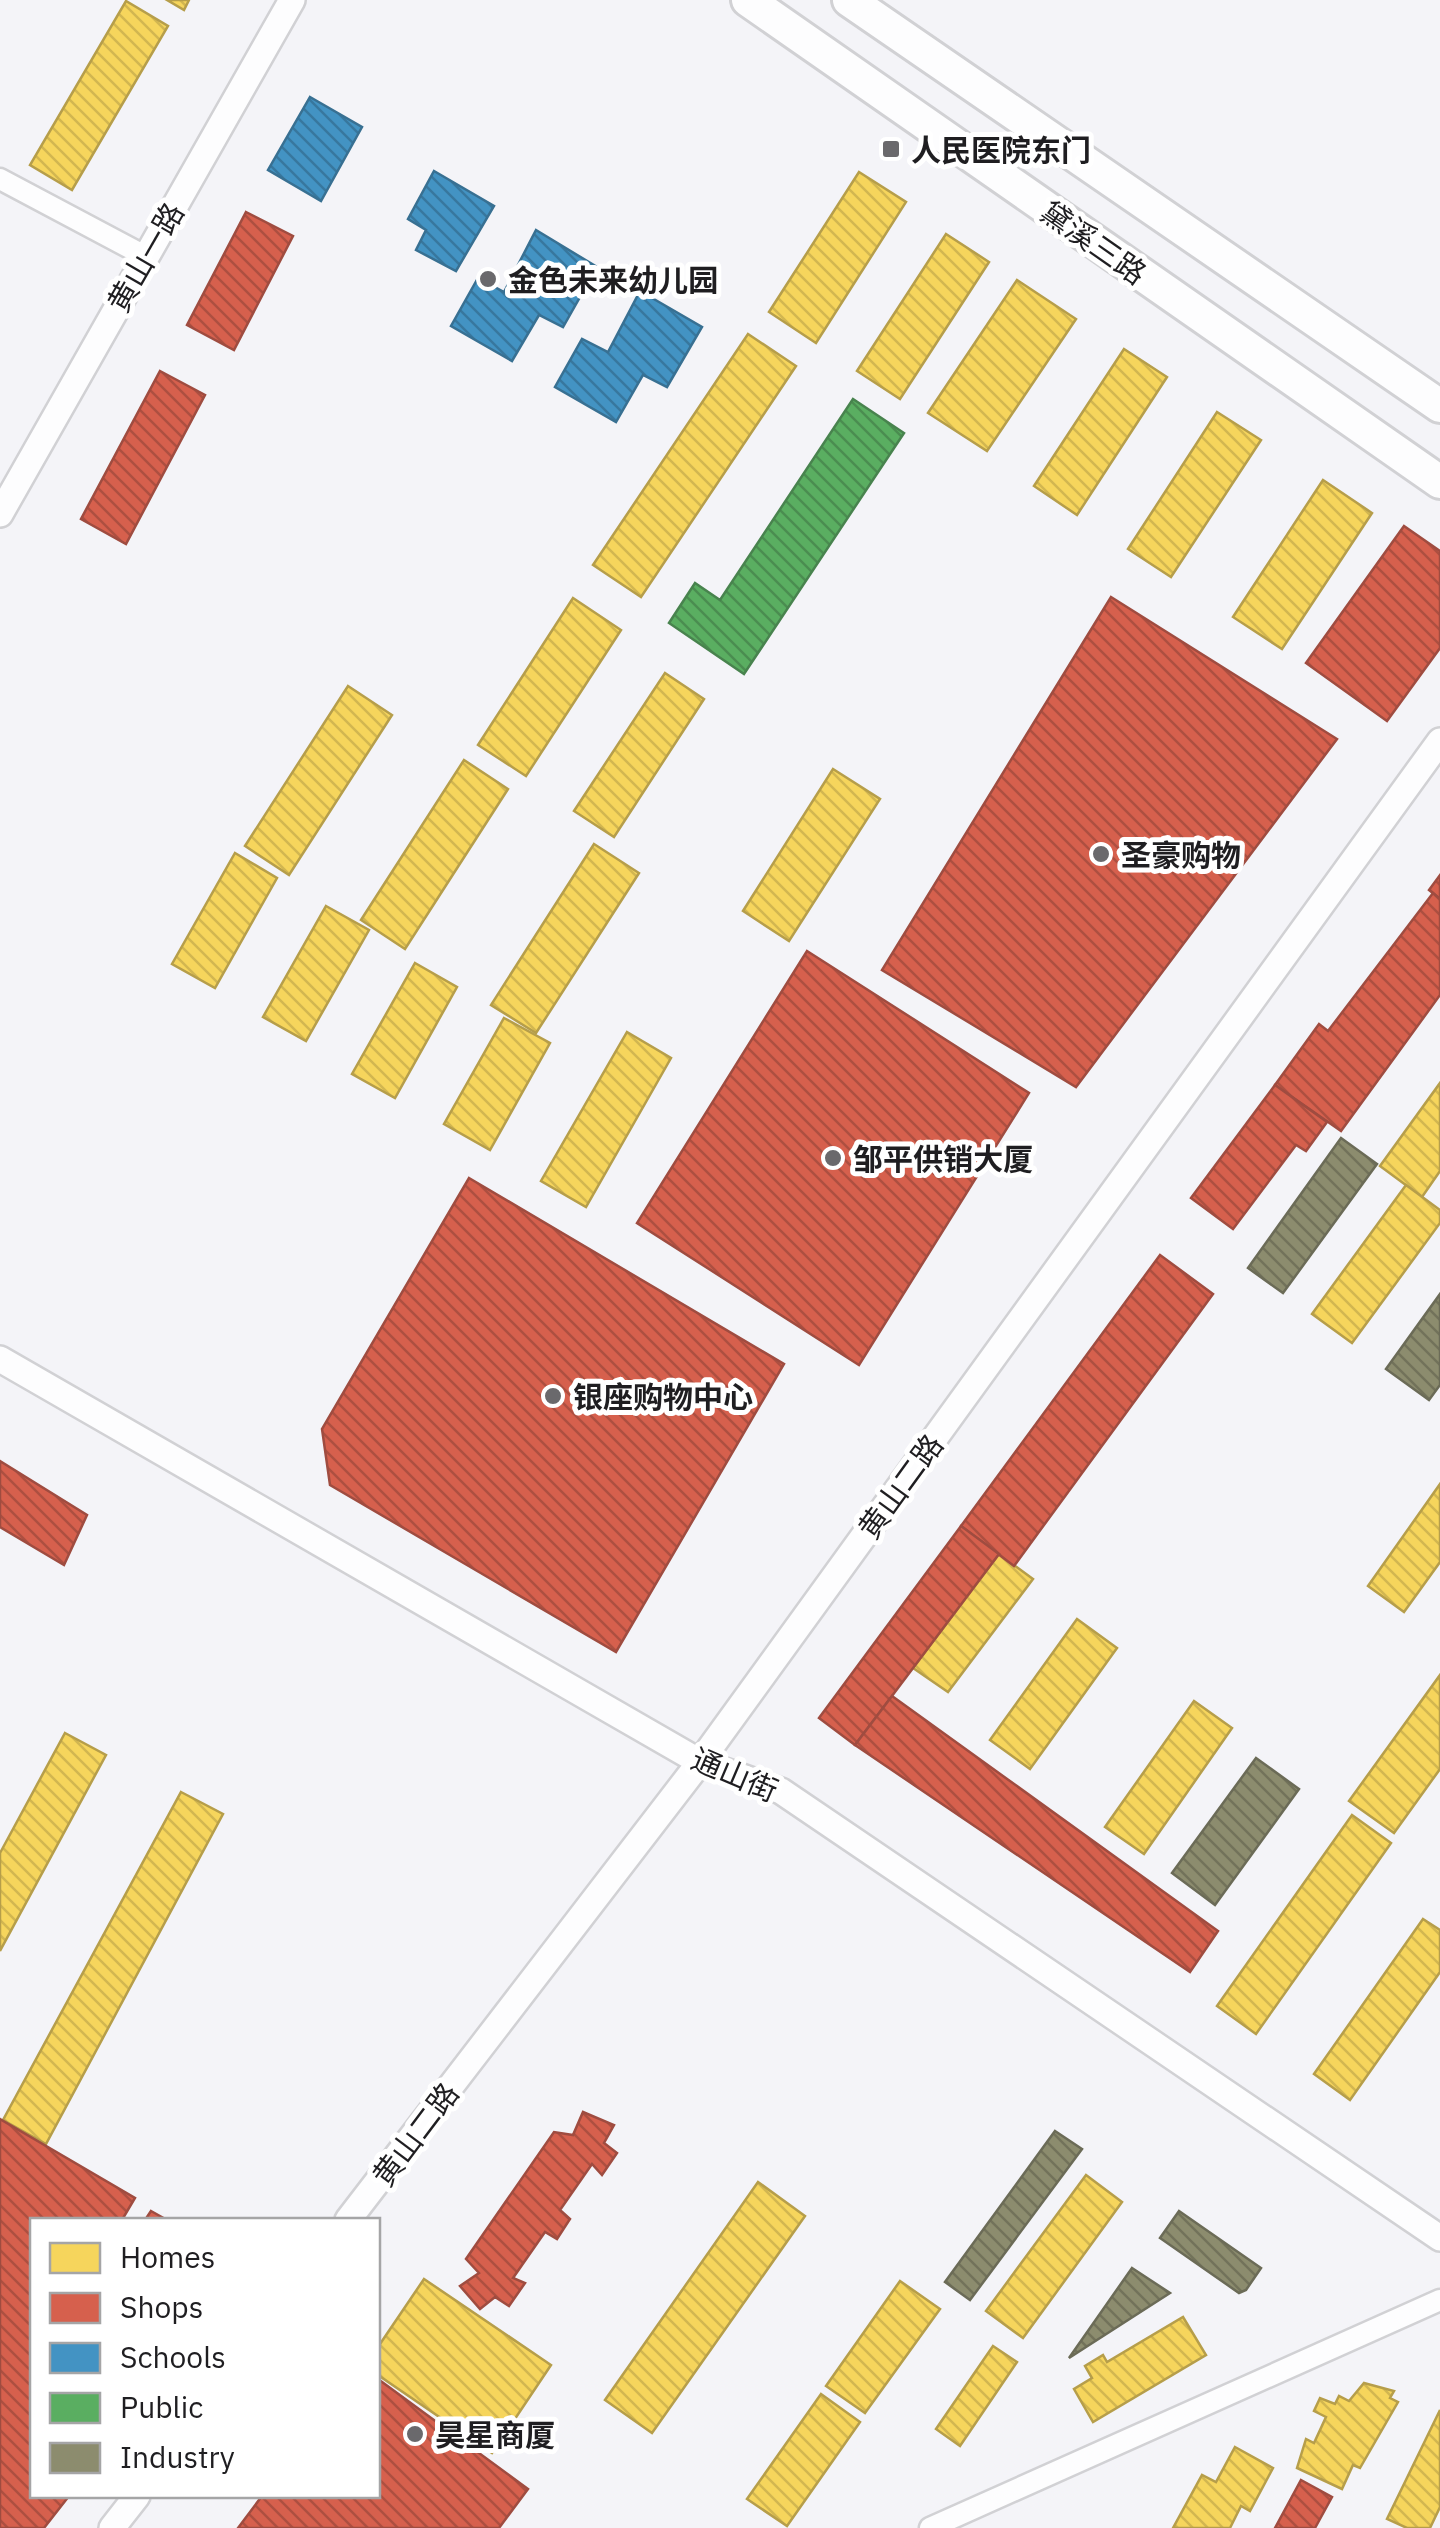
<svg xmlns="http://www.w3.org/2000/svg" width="1440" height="2528" font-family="'IBM Plex Sans','Noto Sans SC',sans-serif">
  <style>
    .homes { fill: url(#homes-back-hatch); stroke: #b69e4a; stroke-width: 2.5 }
    .shops { fill: url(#shops-back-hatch); stroke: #9f4c40; stroke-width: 2.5 }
    .schools { fill: url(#schools-back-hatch); stroke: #387092; stroke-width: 2.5 }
    .public { fill: url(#public-back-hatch); stroke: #48834e; stroke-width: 2.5 }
    .industry { fill: url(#industry-back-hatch); stroke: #6b6b57; stroke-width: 2.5 }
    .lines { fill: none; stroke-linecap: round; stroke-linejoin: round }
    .minor-casing { stroke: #d1d1d4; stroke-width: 25 }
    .tertiary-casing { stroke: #d1d1d4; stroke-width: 30 }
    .primary-casing { stroke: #d1d1d4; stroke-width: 38 }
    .minor { stroke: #fdfdfe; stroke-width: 20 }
    .tertiary { stroke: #fdfdfe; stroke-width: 25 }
    .primary { stroke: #fdfdfe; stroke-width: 32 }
    .poi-dot { fill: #6a696c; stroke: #fff; stroke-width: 4 }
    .labels { text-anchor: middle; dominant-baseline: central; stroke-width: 10; stroke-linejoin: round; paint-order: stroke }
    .poi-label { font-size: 30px; font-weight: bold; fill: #1f1e21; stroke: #fff; text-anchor: start }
    .street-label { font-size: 30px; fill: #1f1e21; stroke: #fff }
  </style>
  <defs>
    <pattern id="homes-back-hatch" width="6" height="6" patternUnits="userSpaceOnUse" patternTransform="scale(2.5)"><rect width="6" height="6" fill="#f6d55c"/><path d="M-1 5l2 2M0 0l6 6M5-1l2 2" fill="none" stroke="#d2b650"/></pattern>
    <pattern id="shops-back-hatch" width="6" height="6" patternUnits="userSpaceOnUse" patternTransform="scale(2.5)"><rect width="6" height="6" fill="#d6604d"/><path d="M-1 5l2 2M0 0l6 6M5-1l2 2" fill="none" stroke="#ad4f40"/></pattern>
    <pattern id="schools-back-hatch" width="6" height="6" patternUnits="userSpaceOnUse" patternTransform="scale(2.5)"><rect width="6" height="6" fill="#4393c3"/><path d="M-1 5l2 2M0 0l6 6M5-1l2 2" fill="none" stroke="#37779e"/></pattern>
    <pattern id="public-back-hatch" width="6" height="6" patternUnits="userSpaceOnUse" patternTransform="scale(2.5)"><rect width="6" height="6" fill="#5aae61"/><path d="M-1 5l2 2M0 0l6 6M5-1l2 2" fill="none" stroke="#4a8d50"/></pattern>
    <pattern id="industry-back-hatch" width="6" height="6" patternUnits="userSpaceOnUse" patternTransform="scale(2.5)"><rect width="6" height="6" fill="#8c8c6e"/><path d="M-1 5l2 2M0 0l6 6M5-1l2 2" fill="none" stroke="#72725a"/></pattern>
  </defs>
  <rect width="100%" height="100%" fill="#f4f4f8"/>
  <g class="homes">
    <polygon points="167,0 189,0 184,10"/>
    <polygon points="126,1 168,26 72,190 30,165"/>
    <polygon points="859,172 906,202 816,343 769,312"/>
    <polygon points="946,234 989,262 900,399 857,371"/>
    <polygon points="1017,280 1076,319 987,451 928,413"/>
    <polygon points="748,334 796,366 641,597 593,565"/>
    <polygon points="1124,349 1167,377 1077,515 1034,486"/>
    <polygon points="1217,412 1261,440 1171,577 1128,549"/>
    <polygon points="1323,480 1372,513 1282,649 1233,617"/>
    <polygon points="573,598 621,630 526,776 478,745"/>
    <polygon points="665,673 704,699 614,837 574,811"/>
    <polygon points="348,686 392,715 289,875 245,846"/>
    <polygon points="464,760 508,789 405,949 361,920"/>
    <polygon points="833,769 880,799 789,941 743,911"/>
    <polygon points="594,844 639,873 536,1033 491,1005"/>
    <polygon points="235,853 277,878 215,988 172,964"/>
    <polygon points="326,906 369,930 306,1041 263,1017"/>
    <polygon points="415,963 457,987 395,1098 352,1074"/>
    <polygon points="504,1018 550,1043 490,1150 444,1124"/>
    <polygon points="627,1032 671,1058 586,1207 541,1181"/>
    <polygon points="1440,1083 1440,1171 1422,1197 1380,1166"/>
    <polygon points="1406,1185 1440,1210 1440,1223 1352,1343 1312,1314"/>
    <polygon points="1440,1484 1440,1562 1404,1612 1368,1586"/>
    <polygon points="999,1554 1033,1579 948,1692 913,1668"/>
    <polygon points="1077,1619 1117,1648 1030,1769 990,1740"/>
    <polygon points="1440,1675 1440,1769 1394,1833 1349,1801"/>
    <polygon points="1194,1701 1232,1728 1144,1854 1105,1827"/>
    <polygon points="65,1733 106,1755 0,1951 0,1853"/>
    <polygon points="181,1792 223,1814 46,2144 3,2120"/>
    <polygon points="1352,1815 1391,1843 1256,2034 1217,2006"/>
    <polygon points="1423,1919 1440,1930 1440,1972 1350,2100 1314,2074"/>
    <polygon points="1086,2175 1122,2202 1023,2338 986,2311"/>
    <polygon points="758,2182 805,2216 652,2433 605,2400"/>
    <polygon points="424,2279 551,2365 492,2453 378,2375 378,2347"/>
    <polygon points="900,2281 940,2309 865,2413 826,2386"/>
    <polygon points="1183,2317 1206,2355 1093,2422 1074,2389 1092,2378 1085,2366 1103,2355 1107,2362"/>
    <polygon points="993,2346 1017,2362 960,2446 936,2429"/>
    <polygon points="1364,2383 1394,2391 1390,2398 1398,2402 1360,2468 1353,2465 1342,2489 1297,2468 1306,2439 1314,2443 1326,2417 1314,2411 1320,2398 1335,2404 1339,2396 1349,2401"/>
    <polygon points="821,2394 860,2422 787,2526 747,2499"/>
    <polygon points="1440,2410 1440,2507 1430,2528 1407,2528 1387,2519"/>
    <polygon points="1235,2447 1273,2468 1250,2511 1241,2506 1230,2528 1173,2528 1202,2475 1216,2482"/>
  </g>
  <g class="shops">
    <polygon points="246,212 293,236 234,350 187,325"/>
    <polygon points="160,371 205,395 126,544 81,519"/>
    <polygon points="1404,526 1440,551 1440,648 1387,721 1306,663"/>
    <polygon points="1111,597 1337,739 1076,1087 882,970"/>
    <polygon points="1440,875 1440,899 1429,890"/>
    <polygon points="1433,893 1440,899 1440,995 1341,1131 1275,1085 1319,1024 1328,1031"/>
    <polygon points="807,951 1029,1093 859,1365 637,1223"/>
    <polygon points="1275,1085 1327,1122 1306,1151 1296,1145 1233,1229 1191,1198"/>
    <polygon points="469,1178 784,1364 616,1652 330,1485 322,1429"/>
    <polygon points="1160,1255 1213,1294 1014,1566 961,1526"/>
    <polygon points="0,1461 87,1515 64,1565 0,1527"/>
    <polygon points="961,1526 999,1554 855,1745 819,1718"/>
    <polygon points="892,1696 1218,1931 1190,1972 855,1745"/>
    <polygon points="583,2112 614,2125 604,2143 617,2153 602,2175 592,2164 560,2210 570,2219 557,2239 545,2232 513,2278 525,2283 509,2306 495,2297 480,2309 460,2286 479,2273 466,2259 554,2132 573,2135"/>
    <polygon points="0,2119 135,2198 122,2220 32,2220 32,2496 69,2496 44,2528 0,2528"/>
    <polygon points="151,2211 167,2220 145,2220"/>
    <polygon points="378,2379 528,2489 499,2528 238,2528 262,2496 378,2496"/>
    <polygon points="1301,2480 1332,2497 1315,2528 1275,2528"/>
  </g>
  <g class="schools">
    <polygon points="310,97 362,127 321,201 268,170"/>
    <polygon points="434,171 494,206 456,271 416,250 426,230 408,219"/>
    <polygon points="536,230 597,267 563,327 539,315 512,361 451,326 478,278 504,292"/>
    <polygon points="640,291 702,327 667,387 643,375 616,422 555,387 582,339 608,352"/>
  </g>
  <polygon class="public" points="853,399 904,433 744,674 669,623 695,583 720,600"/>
  <g class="industry">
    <polygon points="1341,1138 1377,1164 1283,1293 1248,1268"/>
    <polygon points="1440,1294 1440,1385 1429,1400 1386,1369"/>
    <polygon points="1256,1758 1299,1789 1215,1905 1172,1873"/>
    <polygon points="1055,2131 1082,2149 970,2300 945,2282"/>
    <polygon points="1179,2211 1261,2268 1246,2290 1239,2293 1160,2238"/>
    <polygon points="1132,2268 1170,2293 1069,2358"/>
  </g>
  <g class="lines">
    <defs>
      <g id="minor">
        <polyline points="0,179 145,256"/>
        <polyline points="930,2528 1440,2300"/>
      </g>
      <g id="tertiary">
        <polyline points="0,514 292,0"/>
        <polyline points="0,1359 700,1762 781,1791 1440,2238"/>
        <polyline points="348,2220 700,1762 1440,741"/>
        <polyline points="112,2528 137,2496"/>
      </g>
      <g id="primary">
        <polyline points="748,0 1440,482"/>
        <polyline points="849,0 1440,406"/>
      </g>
    </defs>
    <use href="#minor" class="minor-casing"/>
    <use href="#tertiary" class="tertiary-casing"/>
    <use href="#primary" class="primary-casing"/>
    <use href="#minor" class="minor"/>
    <use href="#tertiary" class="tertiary"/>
    <use href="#primary" class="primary"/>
  </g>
  <g class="poi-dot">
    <rect x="881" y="139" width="20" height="20" rx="5"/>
    <circle cx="488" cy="279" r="10"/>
    <circle cx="1101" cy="854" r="10"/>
    <circle cx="833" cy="1158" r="10"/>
    <circle cx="553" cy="1396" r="10"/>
    <circle cx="415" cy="2434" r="10"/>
  </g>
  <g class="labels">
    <g class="poi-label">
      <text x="911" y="149">人民医院东门</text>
      <text x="508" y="279">金色未来幼儿园</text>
      <text x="1121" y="854">圣豪购物</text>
      <text x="853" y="1158">邹平供销大厦</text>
      <text x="573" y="1396">银座购物中心</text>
      <text x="435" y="2434">昊星商厦</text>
    </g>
    <g class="street-label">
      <text transform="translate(1094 242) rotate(35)">黛溪三路</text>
      <text transform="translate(145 257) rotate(-60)">黄山一路</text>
      <text transform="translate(900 1486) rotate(-54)">黄山二路</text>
      <text transform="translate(735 1774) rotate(23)">通山街</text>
      <text transform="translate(415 2134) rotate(-53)">黄山二路</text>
    </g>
  </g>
  <rect x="30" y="2218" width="350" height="280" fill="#ffffff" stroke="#a5a5a6" stroke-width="2.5"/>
  <rect x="50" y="2243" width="50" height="30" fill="#f6d55c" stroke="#a5a5a6" stroke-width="2.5"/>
  <text x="120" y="2268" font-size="30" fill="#1f1e21">Homes</text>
  <rect x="50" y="2293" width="50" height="30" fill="#d6604d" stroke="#a5a5a6" stroke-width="2.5"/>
  <text x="120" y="2318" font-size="30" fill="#1f1e21">Shops</text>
  <rect x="50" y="2343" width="50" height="30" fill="#4393c3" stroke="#a5a5a6" stroke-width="2.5"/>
  <text x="120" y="2368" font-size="30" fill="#1f1e21">Schools</text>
  <rect x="50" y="2393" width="50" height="30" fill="#5aae61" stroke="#a5a5a6" stroke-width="2.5"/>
  <text x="120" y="2418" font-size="30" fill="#1f1e21">Public</text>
  <rect x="50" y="2443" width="50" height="30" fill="#8c8c6e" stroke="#a5a5a6" stroke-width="2.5"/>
  <text x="120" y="2468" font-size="30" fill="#1f1e21">Industry</text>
</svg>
